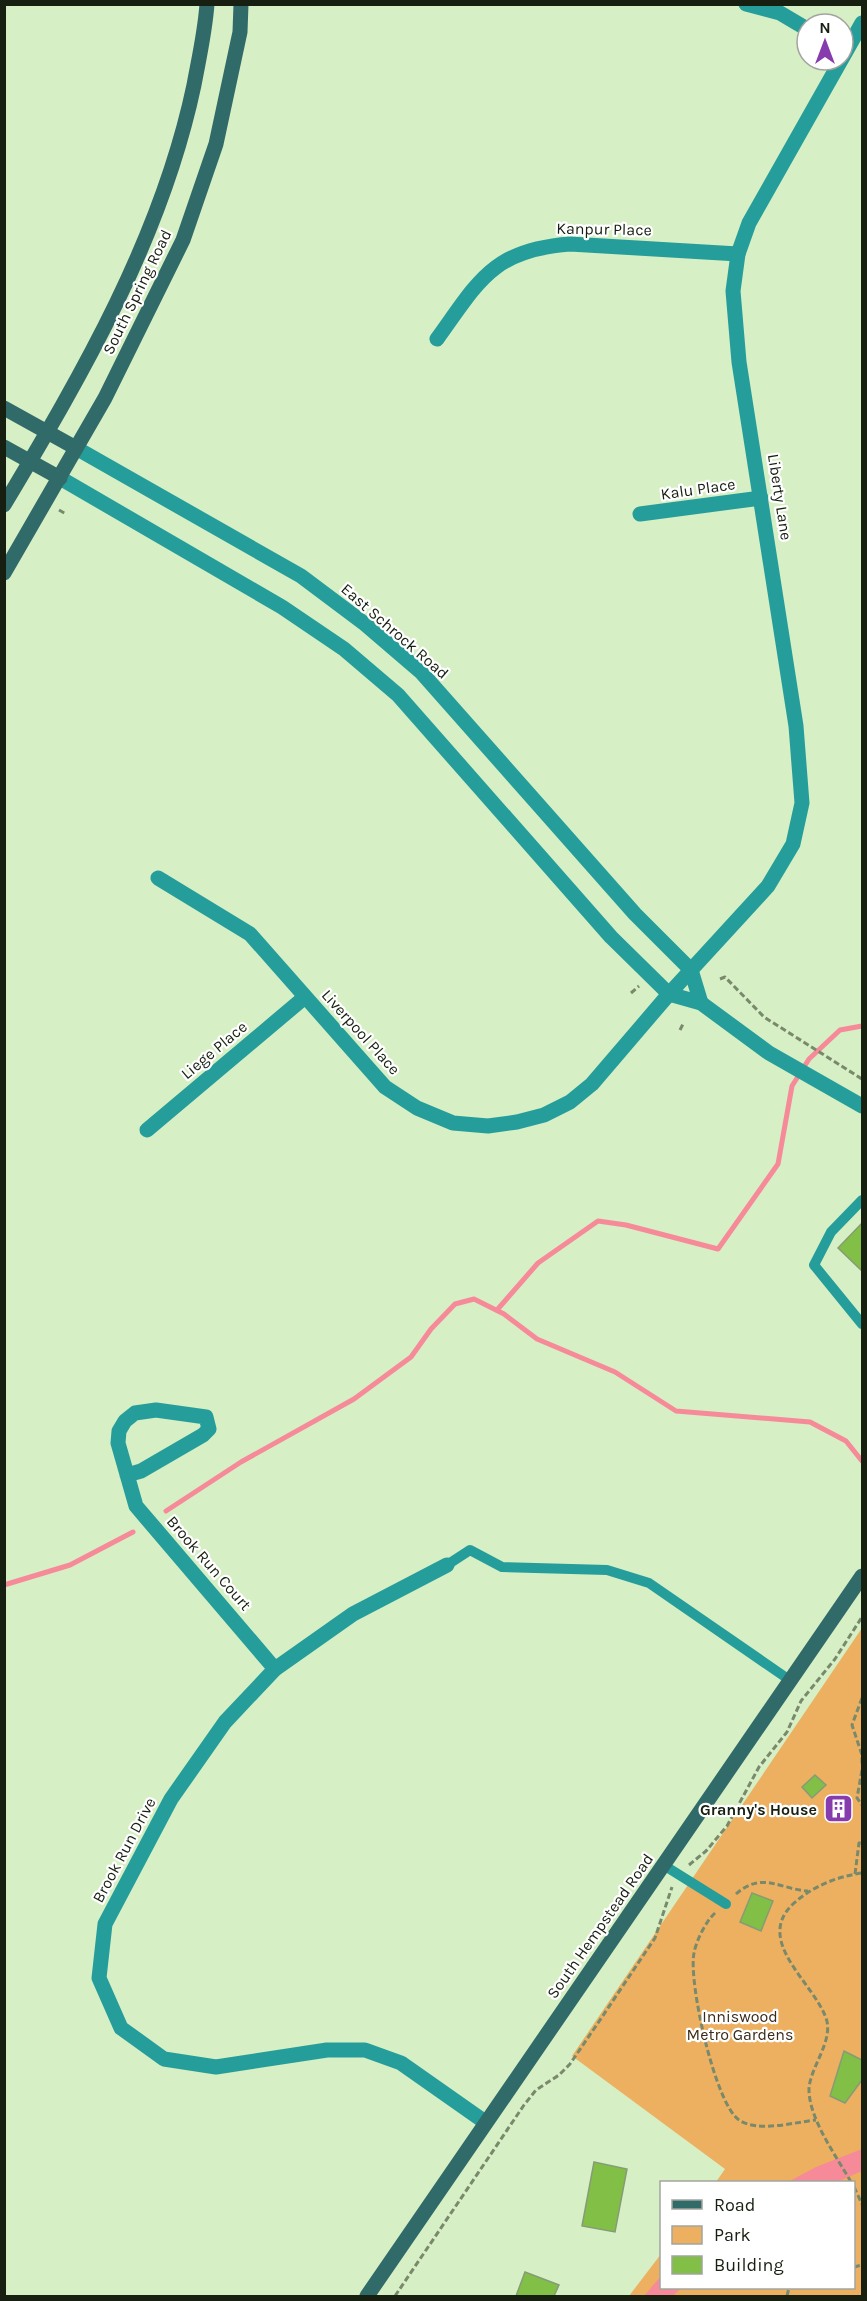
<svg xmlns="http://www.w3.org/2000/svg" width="867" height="2301" font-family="Karla,sans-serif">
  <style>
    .green { fill: #edb061 }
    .water { fill: #f68a99 }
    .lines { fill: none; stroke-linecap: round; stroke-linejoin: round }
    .stream { stroke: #f68a99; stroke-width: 5 }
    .building { fill: #82bf46; stroke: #869c76; stroke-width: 1.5 }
    .path { stroke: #79896c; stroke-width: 3; stroke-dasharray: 6 3; stroke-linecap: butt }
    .lane { stroke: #259e9b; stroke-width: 10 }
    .street { stroke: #259e9b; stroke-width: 15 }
    .secondary { stroke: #316b69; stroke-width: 15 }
    .labels { text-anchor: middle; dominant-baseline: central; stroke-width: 4.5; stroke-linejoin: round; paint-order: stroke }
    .street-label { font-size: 16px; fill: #161f10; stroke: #fff }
    .poi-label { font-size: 16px; font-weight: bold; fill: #161f10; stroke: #fff; text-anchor: end }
    .park-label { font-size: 16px; fill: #3b2b18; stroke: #fff }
  </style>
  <rect width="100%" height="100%" fill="#d7efc5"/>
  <polygon class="green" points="862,1628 862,2296 629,2296 661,2254 662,2288 854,2288 854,2182 716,2182 725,2169 572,2056"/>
  <g class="water">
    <polygon points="862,2149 862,2171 837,2182 788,2182 816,2167"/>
    <polygon points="661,2276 662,2288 681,2288 673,2296 644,2296"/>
  </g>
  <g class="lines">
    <g class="stream">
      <polyline points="497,1310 538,1263 598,1221 626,1225 718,1249 778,1164 792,1086 809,1059 840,1030 862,1026"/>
      <polyline points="166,1511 241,1462 354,1399 411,1357 431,1329 455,1304 474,1299 504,1314 537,1339 615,1372 676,1411 810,1422 846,1441 862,1461"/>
      <polyline points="4,1585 70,1565 133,1532"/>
    </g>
  </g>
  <g class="building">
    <polygon points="862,1223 862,1271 838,1248"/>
    <polygon points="815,1775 826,1785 812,1798 802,1787"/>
    <polygon points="840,1797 850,1810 836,1821 826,1808"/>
    <polygon points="752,1893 773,1901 761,1931 740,1922"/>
    <polygon points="844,2051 862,2060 862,2080 845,2103 830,2096"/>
    <polygon points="594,2162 627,2169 615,2232 582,2226"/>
    <polygon points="525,2272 559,2285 554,2296 516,2296"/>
  </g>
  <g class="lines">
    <g class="path">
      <polyline points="59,510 66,514"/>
      <polyline points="720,979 725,977 764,1017 862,1079"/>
      <polyline points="631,993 639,986"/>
      <polyline points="680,1030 683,1024"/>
      <polyline points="862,1698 852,1725 862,1755 862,1765"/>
      <polyline points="862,1770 857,1798 862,1805"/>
      <polyline points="689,1865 706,1851 727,1826 759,1767 787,1732 801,1701 835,1659 862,1617"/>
      <polyline points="855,1874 859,1843 862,1843"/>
      <path d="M736,1894C762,1871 779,1889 808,1891"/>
      <path d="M715,1913C706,1921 696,1941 694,1953C688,1981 715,2104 739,2120C758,2133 795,2122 816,2120"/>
      <path d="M851,2182C837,2157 808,2118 809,2088C811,2066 834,2040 826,2018C813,1982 754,1941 793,1904C813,1886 836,1877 862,1873"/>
      <polyline points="854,2187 862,2204"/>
      <polyline points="854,2267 862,2265"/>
      <polyline points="395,2296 524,2105 536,2090 559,2075 570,2064 598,2023 655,1938 672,1887"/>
      <polyline points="787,2296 789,2288"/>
    </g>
    <g class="lane">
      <polyline points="862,1200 831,1232 814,1265 862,1324"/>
      <polyline points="447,1565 470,1550 502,1567 607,1570 649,1583 791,1681"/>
      <polyline points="665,1866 726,1904"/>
    </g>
    <g class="street">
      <polyline points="746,4 780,13 807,29"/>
      <path d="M437,339C479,281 492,250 570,244L738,254"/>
      <polyline points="76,448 301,576 365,624 421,672 635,914 691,970 701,1003"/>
      <polyline points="60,478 282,607 344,649 398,695 611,937 669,994 701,1003 769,1053 862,1106"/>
      <polyline points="640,514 761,498"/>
      <polyline points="158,878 250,934 385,1087 417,1108 453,1123 488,1126 517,1122 544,1115 570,1102 592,1084 669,994 768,886 793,844 802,803 796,726 739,362 733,291 738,254 749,223 862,23"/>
      <polyline points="147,1130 305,997"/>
      <polyline points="127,1475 141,1471 203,1435 209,1429 206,1417 156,1410 135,1413 125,1421 119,1431 118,1443 136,1506 275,1669"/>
      <polyline points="447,1565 353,1614 275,1669 225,1722 171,1799 105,1924 99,1978 121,2028 164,2059 216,2067 327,2050 365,2050 401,2063 485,2122"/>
    </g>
    <g class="secondary">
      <polyline points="4,408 76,448"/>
      <polyline points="4,447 60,478"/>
      <path d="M4,505C83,373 162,237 194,85C199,58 205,32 207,4"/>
      <polyline points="4,573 105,398 183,240 216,144 240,32 241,4"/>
      <polyline points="367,2296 862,1576"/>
    </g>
  </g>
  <defs>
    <symbol id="building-square" viewBox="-11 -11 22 22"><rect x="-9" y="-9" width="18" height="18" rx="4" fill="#873cae" stroke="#fff"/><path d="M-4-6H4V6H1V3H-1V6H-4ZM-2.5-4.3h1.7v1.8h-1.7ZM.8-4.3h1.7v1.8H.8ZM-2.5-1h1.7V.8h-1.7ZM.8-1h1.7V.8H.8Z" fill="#fff"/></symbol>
  </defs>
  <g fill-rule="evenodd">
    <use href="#building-square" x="822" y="1792" width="33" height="33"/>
  </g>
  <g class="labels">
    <g class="street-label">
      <text transform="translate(604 229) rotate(1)">Kanpur Place</text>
      <text transform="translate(137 292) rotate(-64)">South Spring Road</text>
      <text transform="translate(698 489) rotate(-8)">Kalu Place</text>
      <text transform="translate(780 497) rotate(81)">Liberty Lane</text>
      <text transform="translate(395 631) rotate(41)">East Schrock Road</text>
      <text transform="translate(361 1032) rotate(48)">Liverpool Place</text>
      <text transform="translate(214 1050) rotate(-40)">Liege Place</text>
      <text transform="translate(209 1563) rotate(49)">Brook Run Court</text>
      <text transform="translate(124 1850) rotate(-62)">Brook Run Drive</text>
      <text transform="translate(600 1926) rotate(-55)">South Hempstead Road</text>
    </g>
    <g class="poi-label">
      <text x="817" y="1809">Granny's House</text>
    </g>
    <g class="park-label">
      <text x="740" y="2016">Inniswood<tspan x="740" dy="18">Metro Gardens</tspan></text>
    </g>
  </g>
  <rect width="867" height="2301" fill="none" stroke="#161f10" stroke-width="12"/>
  <rect x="660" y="2181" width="195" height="108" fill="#ffffff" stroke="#a2a59f" stroke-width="1.5"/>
  <rect x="672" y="2200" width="30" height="9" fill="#316b69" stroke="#a2a59f" stroke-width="1.5"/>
  <text x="714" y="2211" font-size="18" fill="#161f10">Road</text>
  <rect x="672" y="2226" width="30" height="18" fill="#edb061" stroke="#a2a59f" stroke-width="1.5"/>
  <text x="714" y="2241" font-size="18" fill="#161f10">Park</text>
  <rect x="672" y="2256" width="30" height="18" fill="#82bf46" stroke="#a2a59f" stroke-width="1.5"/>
  <text x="714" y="2271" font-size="18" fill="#161f10">Building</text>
  <g transform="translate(825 42)"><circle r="28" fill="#ffffff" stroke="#a2a59f" stroke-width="1.5"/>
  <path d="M0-4.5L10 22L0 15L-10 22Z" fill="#873cae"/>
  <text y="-9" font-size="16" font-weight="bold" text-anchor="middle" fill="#161f10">N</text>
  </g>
</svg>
